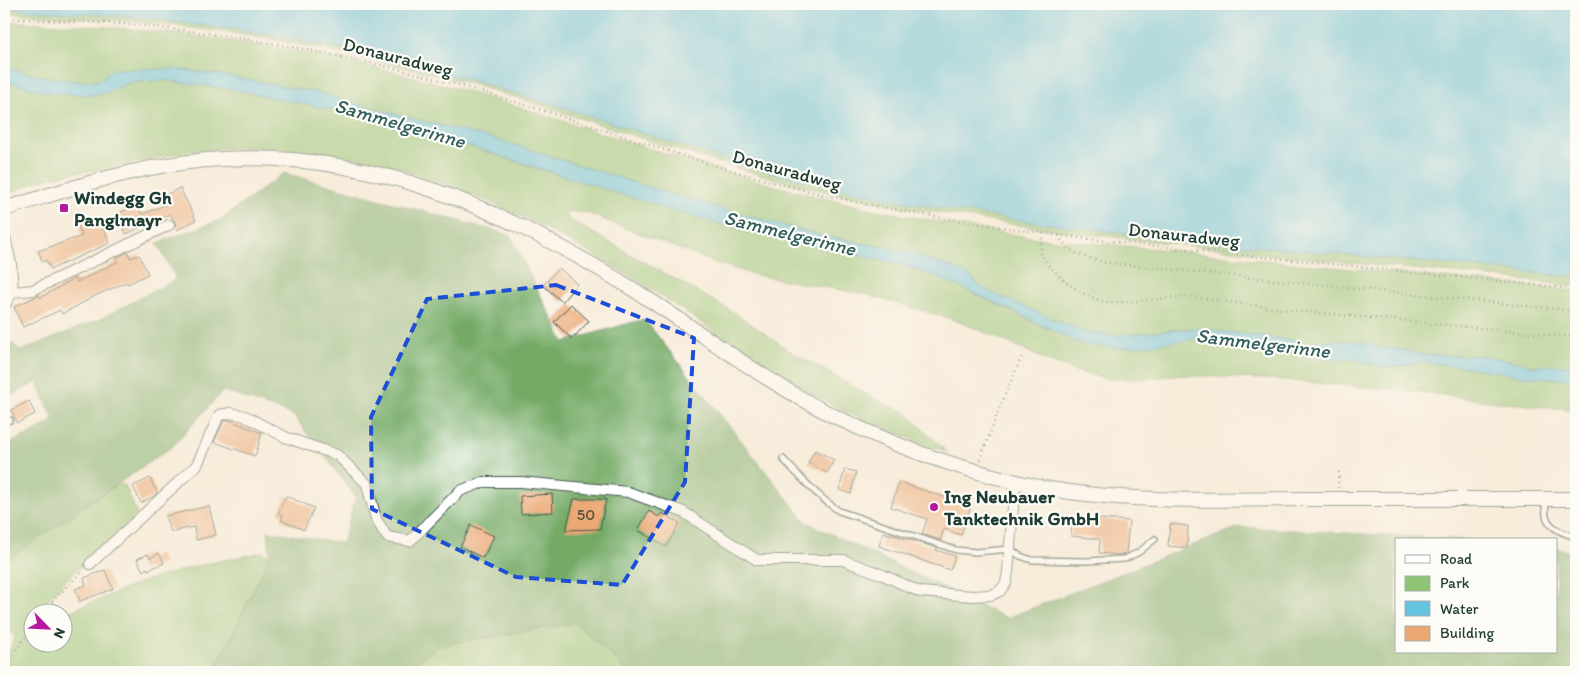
<svg xmlns="http://www.w3.org/2000/svg" width="1580" height="676" font-family="Itim,sans-serif">
  <style>
    .green { fill: #90c475; stroke: #588054 }
    .forest { fill: #74aa66; stroke: #4a744d }
    .water { fill: #63c3e1; stroke: #41808a }
    .building { fill: #eca775 }
    .lines { fill: none; stroke-linecap: round; stroke-linejoin: round }
    .service-casing { stroke: #40574d; stroke-width: 8 }
    .minor-casing { stroke: #40574d; stroke-width: 12 }
    .secondary-casing { stroke: #40574d; stroke-width: 16 }
    .path { stroke: #40574d; stroke-width: 2.5; stroke-dasharray: 1 4; stroke-linecap: butt }
    .service { stroke: #fff; stroke-width: 5 }
    .minor { stroke: #fff; stroke-width: 10 }
    .secondary { stroke: #fff; stroke-width: 14 }
    .marked { fill: none; stroke: #1d4ed8; stroke-width: 4; stroke-dasharray: 10 6; stroke-linejoin: round }
    .poi-dot { fill: #b5179e; stroke: #fdfcf7; stroke-width: 2 }
    .labels { text-anchor: middle; dominant-baseline: central; stroke-width: 4.5; stroke-linejoin: round; paint-order: stroke }
    .number-label { font-size: 16px; fill: #525844 }
    .street-label { font-size: 19px; fill: #1f3d34; stroke: #fdfcf7 }
    .poi-label { font-size: 19px; font-weight: bold; fill: #1f3d34; stroke: #fdfcf7; text-anchor: start }
    .water-label { font-size: 20px; font-style: italic; fill: #305e5f; stroke: #fdfcf7 }
  </style>
  <rect width="100%" height="100%" fill="#fdfcf7"/>
  <filter id="ink" filterUnits="userSpaceOnUse"><feTurbulence type="fractalNoise" baseFrequency=".02" numOctaves="2"/><feDisplacementMap in="SourceGraphic" scale="10" xChannelSelector="R" yChannelSelector="G"/><feConvolveMatrix kernelMatrix="1 2 1 2 8 2 1 2 1" color-interpolation-filters="sRGB"/></filter>
  <filter id="wash" filterUnits="userSpaceOnUse"><feTurbulence type="fractalNoise" baseFrequency=".0096" numOctaves="4" result="noise"/><feDisplacementMap in="SourceGraphic" scale="20" xChannelSelector="R" yChannelSelector="G"/><feGaussianBlur stdDeviation="1.12" result="paint"/><feColorMatrix in="noise" values="0 0 0 0 0 0 0 0 0 0 0 0 0 0 0 0 0 1.4 0 .05"/><feComposite in="paint" operator="in"/></filter>
  <g filter="url(#wash)">
    <rect width="100%" height="100%" fill="#f8ecdb"/>
    <g class="green">
      <path d="M4,8L147,18L259,33L365,53L456,76L561,107L752,168L839,188L926,206L1018,220L1132,234L1576,277V286C1440,271 1304,259 1168,243C1059,231 950,218 842,195C708,166 581,114 449,78C379,60 308,45 236,34C159,22 81,17 4,13Z"/>
      <path d="M4,21C39,23 73,24 108,27C215,36 322,53 425,80C568,118 705,173 850,204C907,217 966,227 1024,236C1072,243 1120,245 1168,250C1304,265 1440,277 1576,291V367L1566,365L1532,366L1514,361L1476,355L1454,356L1419,354L1398,349H1383L1369,344L1344,341L1334,342L1324,340L1305,344L1292,340L1242,334L1178,329L1130,336H1112L1081,331L992,293L979,286L971,277L960,271L900,250L823,236L785,226L677,196L498,140L371,108L320,93L222,75L174,69L104,79C83,87 26,73 4,67Z"/>
      <path d="M4,80L36,89L90,95L102,94L129,83L162,80L232,89L333,110L472,147L537,168L754,233L898,264L930,274L960,287L1044,327L1100,346L1113,348L1195,339L1219,342L1245,348L1281,349L1314,357L1335,359H1350L1378,366L1394,367L1422,362L1468,367L1524,376L1576,380V410L1488,401L1414,391L1282,380L1177,375L1144,379H1111L1082,373L1050,362L992,335L949,318L864,294L755,275L713,262L587,213L567,211L568,219L735,313L793,353L881,402L905,412L947,452C909,438 870,424 833,405C768,371 709,326 647,287C517,205 371,137 214,149C176,151 140,163 102,169C86,172 68,173 52,177C35,181 19,189 4,196Z"/>
      <polygon points="115,484 125,485 137,514 60,586 36,613 32,614 32,644 62,644 63,614 142,582 196,566 263,552 270,556 218,663 221,672 4,672 4,661 15,638 4,619 4,562"/>
      <polygon points="575,623 629,672 404,672 440,645"/>
    </g>
    <polygon class="forest" points="284,173 510,235 564,342 644,319 806,522 1007,618 1239,527 1471,540 1396,540 1396,652 1556,652 1556,547 1576,554 1576,672 629,672 575,623 440,645 404,672 221,672 218,663 270,556 268,531 342,543 356,497 293,415 223,391 173,446 4,562 4,447 54,420 37,382 4,399 4,336 21,351 100,319 176,279 157,243 220,220"/>
    <g class="water">
      <polygon points="4,4 1576,4 1576,277 1132,234 1018,220 926,206 839,188 752,168 561,107 456,76 365,53 259,33 147,18 4,8"/>
      <path d="M4,67C25,73 84,87 104,79L106,73L115,69H174L222,75L320,93L371,108L498,140L677,196L785,226L823,236L900,250L960,271L971,277L979,286L992,293L1081,331L1112,336L1196,328L1292,340L1305,344L1324,340L1358,342L1369,344L1383,349H1398L1419,354L1454,356L1476,355L1514,361L1532,366L1566,365L1576,367V380L1524,376L1468,367L1422,362L1394,367L1378,366L1350,359H1335L1314,357L1281,349L1245,348L1219,342L1195,339L1133,347L1113,348L1087,345L1072,340L1022,315L960,287L930,274L898,264L754,233L694,217L472,147L333,110L232,89L162,80L129,83L102,94L90,95L52,93L4,80Z"/>
    </g>
    <g id="blocks">
      <g class="building">
        <polygon points="180,188 196,220 177,230 175,222 170,214 126,234 117,214 137,205 142,214 165,205 161,197"/>
        <polygon points="89,219 91,225 100,221 110,243 51,269 46,260 43,262 38,251 82,236 77,224"/>
        <polygon points="128,252 130,258 139,255 148,274 128,284 127,282 99,294 62,314 60,310 23,327 14,307 39,295 40,298 75,278 77,282 117,262 116,258"/>
        <polygon points="559,268 577,284 562,302 543,285"/>
        <polygon points="571,304 589,321 572,339 554,322"/>
        <polygon points="29,401 35,414 17,423 11,410"/>
        <polygon points="229,420 262,433 255,456 214,442 224,421"/>
        <polygon points="815,450 834,460 827,473 808,463"/>
        <polygon points="845,469 856,472 851,494 839,490"/>
        <polygon points="150,478 157,493 152,497 141,503 133,486"/>
        <polygon points="899,482 971,506 961,535 944,529 940,540 922,534 927,519 891,507"/>
        <polygon points="552,494 553,512 521,514 520,496"/>
        <polygon points="286,496 314,508 304,530 281,520 283,515 278,513"/>
        <polygon points="574,499 606,499 600,529 566,530"/>
        <polygon points="209,506 216,535 196,540 194,527 171,532 165,516"/>
        <polygon points="649,511 659,517 662,513 680,523 666,547 638,530"/>
        <polygon points="1073,517 1129,521 1126,554 1120,555 1099,553 1100,539 1071,536"/>
        <polygon points="1170,524 1188,526 1187,548 1168,546"/>
        <polygon points="471,525 494,536 483,558 460,547"/>
        <polygon points="883,532 937,548 936,550 955,556 950,570 879,546"/>
        <polygon points="159,553 164,563 148,570 147,568 143,571 137,559 148,554 150,558"/>
        <polygon points="105,570 113,589 80,601 75,589 86,585 84,578"/>
      </g>
    </g>
  </g>
  <g filter="url(#ink)">
    <use href="#blocks" fill-opacity="0" stroke="#40574d" stroke-width="1"/>
    <g class="lines">
      <defs>
        <g id="service">
          <polyline points="4,421 10,420"/>
          <path d="M783,459C801,478 817,496 839,511L956,550L976,552L1010,549L1020,556L1032,560L1086,561L1125,559L1139,552L1155,539"/>
          <path d="M1545,499C1546,505 1545,511 1546,516C1549,529 1566,534 1576,537"/>
        </g>
        <g id="minor">
          <polyline points="4,233 11,263 13,292"/>
          <polyline points="4,306 13,292 33,290 169,225"/>
          <polyline points="90,564 197,465 219,415 231,413 245,416 285,437 337,455 367,484 376,519 387,537 410,541 460,491 483,482 521,482 628,492 683,512 757,560 843,560 883,575 920,592 973,596 991,595 1000,591 1006,583 1008,572 1015,481"/>
        </g>
        <path id="secondary" d="M4,209C64,191 126,169 189,162C362,141 515,212 656,304C714,342 770,384 832,415C872,435 913,452 955,465C984,474 1014,482 1044,488C1129,503 1216,500 1302,499C1393,499 1485,499 1576,499"/>
      </defs>
      <use href="#service" class="service-casing"/>
      <use href="#minor" class="minor-casing"/>
      <use href="#secondary" class="secondary-casing"/>
      <g class="path">
        <path d="M4,18C38,20 72,21 106,23C198,29 290,45 380,65C504,93 622,139 744,174C862,208 984,226 1106,241L1576,289"/>
        <polyline points="1043,233 1040,252 1049,266 1068,284 1086,295 1104,302 1126,302 1187,296 1287,310 1576,337"/>
        <path d="M1059,235C1065,254 1091,259 1109,263L1576,311"/>
        <polyline points="980,460 1001,404 1023,354"/>
        <polyline points="1338,488 1339,469"/>
        <polyline points="43,614 56,597 83,571"/>
        <polyline points="4,672 18,647 32,628"/>
      </g>
      <use href="#service" class="service"/>
      <use href="#minor" class="minor"/>
      <use href="#secondary" class="secondary"/>
    </g>
  </g>
  <path d="M0 0H1580V676H0ZM556,285L694,338L685,482L622,585L516,577L372,509L371,417L427,299Z" fill="#f8ecdb" fill-opacity=".55" fill-rule="evenodd"/>
  <path class="marked" d="M556,285L694,338L685,482L622,585L516,577L372,509L371,417L427,299Z"/>
  <g class="poi-dot">
    <rect x="59" y="203" width="10" height="10" rx="2.5"/>
    <circle cx="934" cy="507" r="5"/>
  </g>
  <g class="labels">
    <g class="number-label">
      <text x="586" y="514">50</text>
    </g>
    <g class="street-label">
      <text transform="translate(398 57) rotate(14)">Donauradweg</text>
      <text transform="translate(787 170) rotate(15)">Donauradweg</text>
      <text transform="translate(1184 235) rotate(6)">Donauradweg</text>
    </g>
    <g class="poi-label">
      <text x="74" y="197">Windegg Gh<tspan x="74" dy="22">Panglmayr</tspan></text>
      <text x="944" y="496">Ing Neubauer<tspan x="944" dy="22">Tanktechnik GmbH</tspan></text>
    </g>
    <g class="water-label">
      <text transform="translate(400 123) rotate(16)">Sammelgerinne</text>
      <text transform="translate(790 233) rotate(14)">Sammelgerinne</text>
      <text transform="translate(1263 343) rotate(7)">Sammelgerinne</text>
    </g>
  </g>
  <rect width="1580" height="676" fill="none" stroke="#fdfcf7" stroke-width="20"/>
  <rect x="1395" y="538" width="162" height="115" fill="#fdfcf7" stroke="#a4b0a9"/>
  <rect x="1405" y="555" width="25" height="8" fill="#ffffff" stroke="#a4b0a9"/>
  <text x="1440" y="564" font-size="15" fill="#1f3d34">Road</text>
  <rect x="1405" y="576" width="25" height="15" fill="#90c475" stroke="#a4b0a9"/>
  <text x="1440" y="588" font-size="15" fill="#1f3d34">Park</text>
  <rect x="1405" y="601" width="25" height="15" fill="#63c3e1" stroke="#a4b0a9"/>
  <text x="1440" y="614" font-size="15" fill="#1f3d34">Water</text>
  <rect x="1405" y="626" width="25" height="15" fill="#eca775" stroke="#a4b0a9"/>
  <text x="1440" y="638" font-size="15" fill="#1f3d34">Building</text>
  <g transform="translate(48 628) rotate(114)"><circle r="24" fill="#fdfcf7" stroke="#a4b0a9"/>
  <path d="M0-4L9 19L0 12L-9 19Z" fill="#b5179e"/>
  <text y="-8" font-size="14" font-weight="bold" text-anchor="middle" fill="#1f3d34">N</text>
  </g>
</svg>
